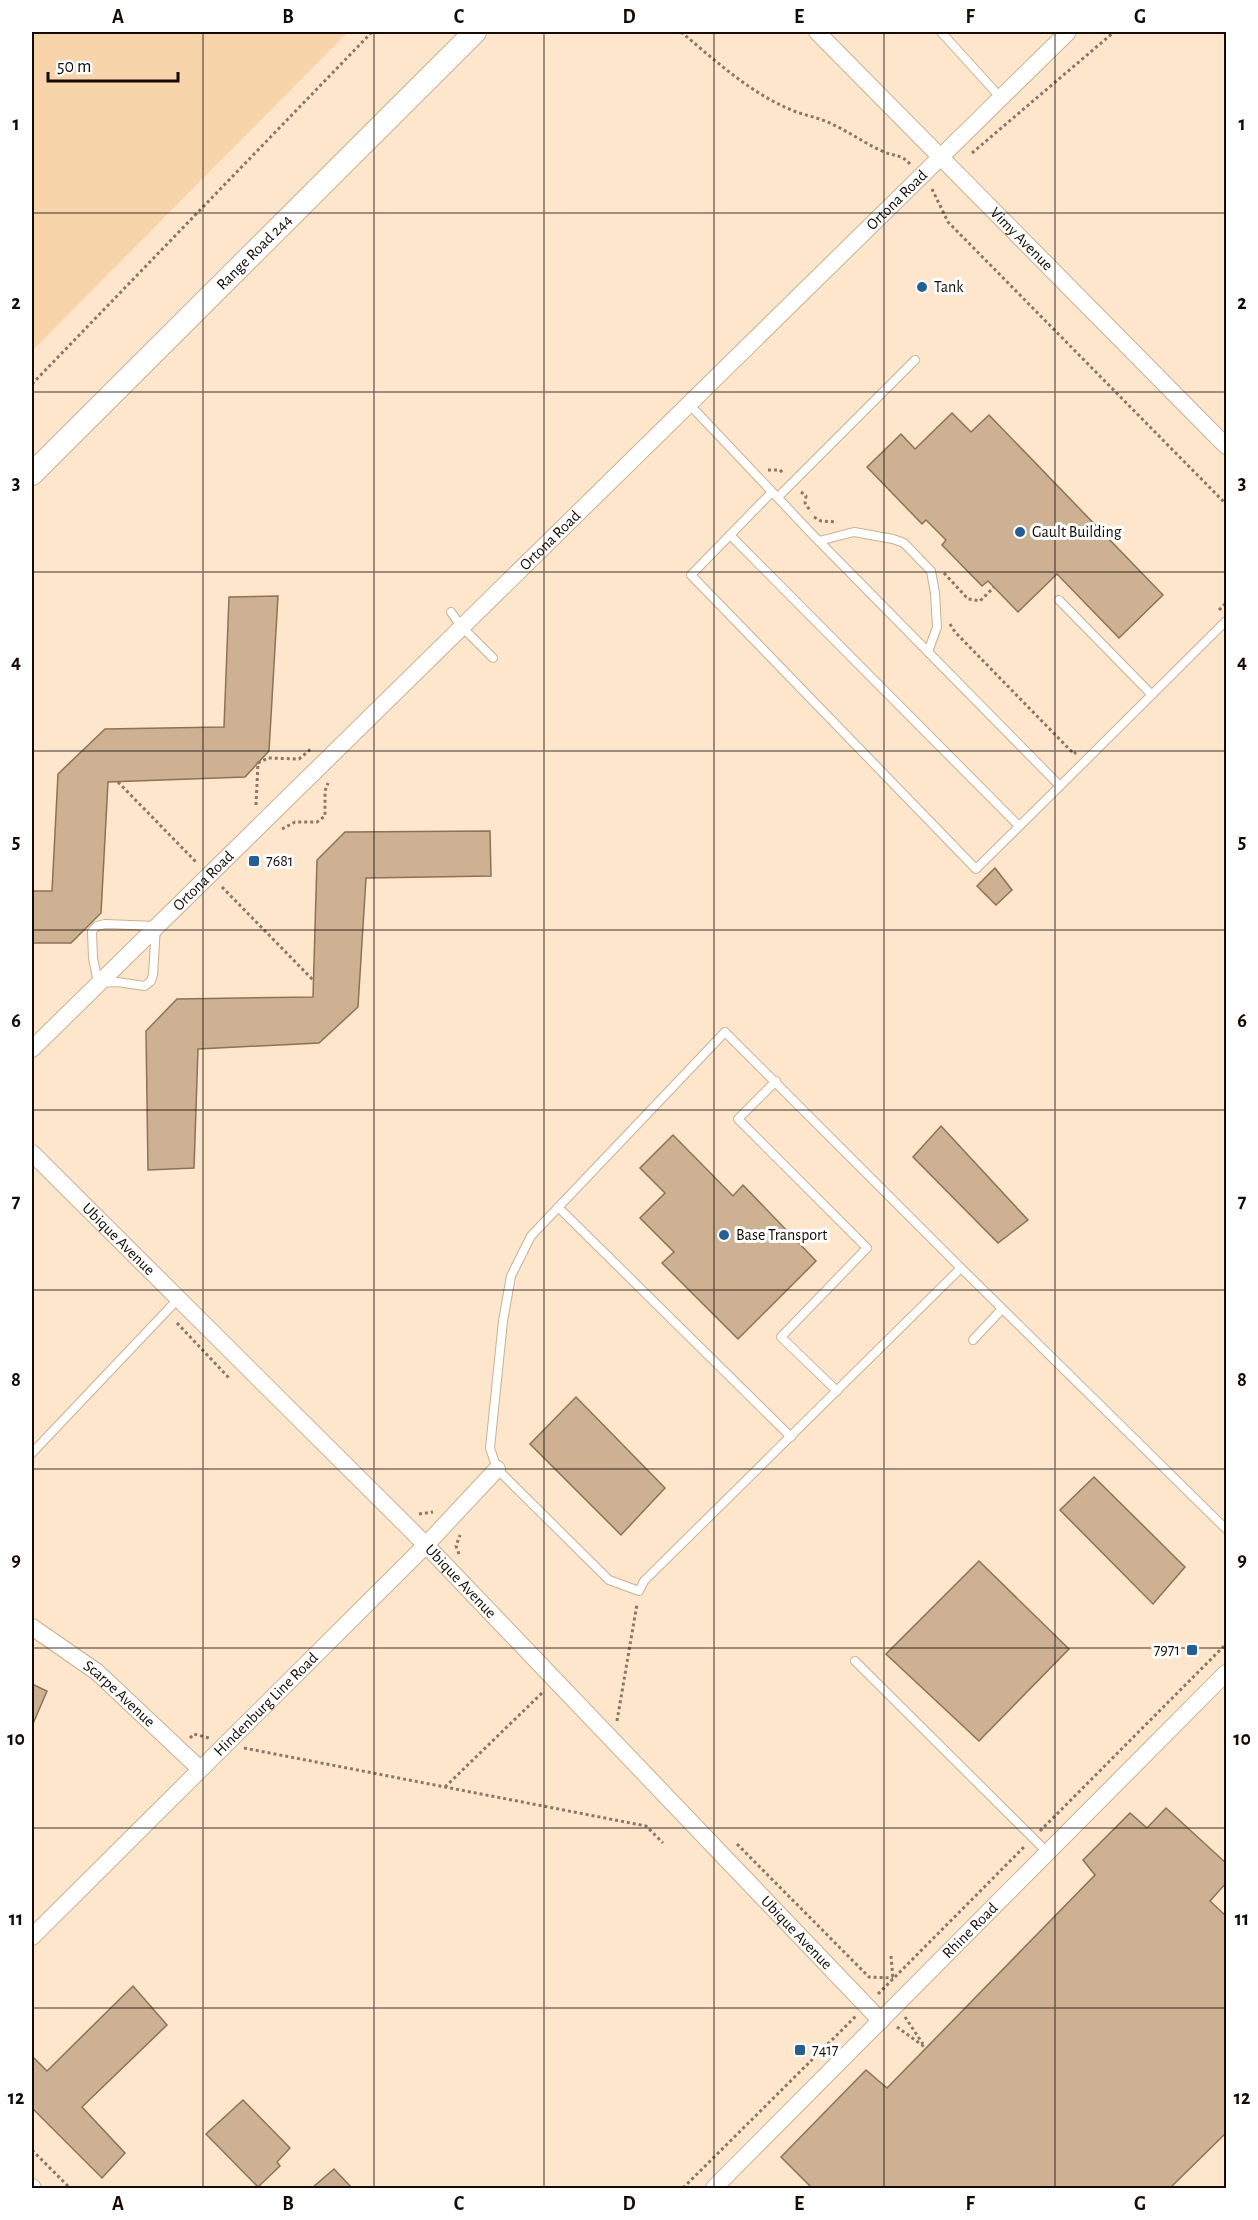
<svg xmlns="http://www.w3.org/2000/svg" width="1258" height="2220" font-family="'Alegreya Sans',sans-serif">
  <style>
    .green { fill: #f8d4aa }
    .building { fill: #cdb192; stroke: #8c7355; stroke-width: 1.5 }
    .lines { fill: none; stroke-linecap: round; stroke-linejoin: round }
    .lane-casing { stroke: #cbb090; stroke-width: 10 }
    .street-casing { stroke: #cbb090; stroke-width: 18 }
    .secondary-casing { stroke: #cbb090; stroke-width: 24 }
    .path { stroke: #897867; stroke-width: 3; stroke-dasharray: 3 3; stroke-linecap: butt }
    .lane { stroke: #fff; stroke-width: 8 }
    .street { stroke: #fff; stroke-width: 16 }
    .secondary { stroke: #fff; stroke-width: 22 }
    .grid { fill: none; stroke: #150b03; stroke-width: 1.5; stroke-opacity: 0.55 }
    .poi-dot { fill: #245e96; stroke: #fff; stroke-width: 2 }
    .labels { text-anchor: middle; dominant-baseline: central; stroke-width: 6; stroke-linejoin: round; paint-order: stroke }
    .street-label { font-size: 16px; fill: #150b03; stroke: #fff }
    .poi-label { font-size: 16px; fill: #150b03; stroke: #fff; text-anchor: start }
    .neatline { fill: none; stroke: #150b03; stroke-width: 2 }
    .grid-label { font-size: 20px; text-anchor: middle; font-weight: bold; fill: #150b03 }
  </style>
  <rect width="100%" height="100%" fill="#fee6cc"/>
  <polygon class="green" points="32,32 348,32 32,351"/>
  <g class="building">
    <polygon points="952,413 971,432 989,415 1163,595 1119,638 1057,574 1018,612 988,581 982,586 942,545 946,540 926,520 922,524 867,467 901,434 915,449"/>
    <polygon points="278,596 269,751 245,777 108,782 101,913 71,943 32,943 32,891 52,891 58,774 105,729 224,727 229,597"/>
    <polygon points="490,831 491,876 366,878 358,1007 319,1043 198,1049 194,1168 148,1170 146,1031 177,999 313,997 317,860 345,832"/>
    <polygon points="995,868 1012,890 996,905 977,886"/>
    <polygon points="941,1126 1028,1220 998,1243 913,1157"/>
    <polygon points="673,1135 733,1196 743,1185 816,1261 738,1339 662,1263 674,1252 640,1218 665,1193 640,1168"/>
    <polygon points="576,1397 665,1488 621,1535 530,1444"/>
    <polygon points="1094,1477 1185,1567 1153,1604 1060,1510"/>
    <polygon points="979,1561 1069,1649 979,1741 886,1654"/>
    <polygon points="32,1684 47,1691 32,1726"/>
    <polygon points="1166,1808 1227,1864 1227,1882 1210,1901 1227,1917 1227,2132 1170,2188 812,2188 781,2157 866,2070 887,2088 1095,1875 1083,1860 1130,1813 1147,1828"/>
    <polygon points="133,1986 167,2025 82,2107 125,2153 102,2178 32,2108 32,2056 47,2071"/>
    <polygon points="243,2100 290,2148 277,2162 280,2166 258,2187 206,2134"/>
    <polygon points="334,2169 352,2188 312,2188"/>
  </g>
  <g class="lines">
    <defs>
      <g id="lane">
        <polyline points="941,32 1000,97"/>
        <polyline points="689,404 812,534 1060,786 1226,621"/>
        <polyline points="772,492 691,575 976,869 1060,786"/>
        <polyline points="778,497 915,360"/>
        <polyline points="730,535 1019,826"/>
        <polyline points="819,541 854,532 893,539 904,543 931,571 935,593 937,627 928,652"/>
        <polyline points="1059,600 1152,695"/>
        <polyline points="451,612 461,626 493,658"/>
        <polygon points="105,924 156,926 153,975 151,981 145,986 117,982 98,983 93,958 92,931 97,926"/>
        <polyline points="776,1081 738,1119 867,1248 781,1337 837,1391"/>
        <polyline points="558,1207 791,1437"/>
        <polyline points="961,1268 725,1032 531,1236 511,1276 503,1321 490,1448 497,1469 609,1580 639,1591 644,1581 961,1268 1226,1529"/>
        <polyline points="973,1340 1002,1309"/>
        <polyline points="32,1453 179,1298"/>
        <polyline points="855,1661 1048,1853"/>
      </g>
      <g id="street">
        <path id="s1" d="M817,32L1226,446"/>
        <path id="s2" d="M32,1049L1068,32"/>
        <path id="s3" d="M32,1153L426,1545L881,2021"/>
        <path id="s4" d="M32,1627L97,1672L200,1769"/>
        <path id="s5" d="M32,1937L426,1545L497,1469"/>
        <polyline points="32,2187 33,2188"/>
        <path id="s6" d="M714,2188L1226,1673"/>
      </g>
      <g id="secondary">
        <path id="s7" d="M32,474L475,32"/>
      </g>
    </defs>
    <use href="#lane" class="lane-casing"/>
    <use href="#street" class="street-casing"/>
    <use href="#secondary" class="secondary-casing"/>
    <g class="path">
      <path d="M681,32C716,61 751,94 794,111C804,115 815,117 825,121C845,129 862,142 882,151C894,157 900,153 910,164"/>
      <polyline points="972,153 1114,32"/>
      <polyline points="932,189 948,222 1226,504"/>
      <polyline points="32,384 372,32"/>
      <polyline points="768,470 780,470 784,474"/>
      <polyline points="801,492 806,496 805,503 811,512"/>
      <polyline points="814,517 821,521 837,522"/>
      <polyline points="944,573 968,599 980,601 994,587"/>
      <polyline points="1219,610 1226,603"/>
      <polyline points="950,624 955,632 1074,754 1076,752"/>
      <polyline points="118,782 197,863"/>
      <polyline points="256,805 258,763 268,758 299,759 312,748"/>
      <polyline points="282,829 295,822 317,822 325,816 325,791 328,783"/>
      <polyline points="222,887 313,980"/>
      <polyline points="177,1323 229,1378"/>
      <polyline points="419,1514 433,1512"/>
      <polyline points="459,1554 456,1546 460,1535"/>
      <polyline points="617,1721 637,1604"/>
      <polyline points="190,1738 194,1734 209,1738"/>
      <polyline points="244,1748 646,1826 663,1843"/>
      <polyline points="445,1787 543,1692"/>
      <polyline points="1040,1831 1226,1644"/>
      <polyline points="737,1844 869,1977 893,1978"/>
      <polyline points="891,1956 893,1980"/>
      <polyline points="878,1994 1025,1846"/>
      <polyline points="905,2017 923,2044"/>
      <polyline points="897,2027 926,2048"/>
      <polyline points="32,2150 70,2188"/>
      <polyline points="683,2188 856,2016"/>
    </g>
    <use href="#lane" class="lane"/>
    <use href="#street" class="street"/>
    <use href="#secondary" class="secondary"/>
  </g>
  <path class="grid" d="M203,32V2188M374,32V2188M544,32V2188M714,32V2188M884,32V2188M1055,32V2188M32,213H1226M32,392H1226M32,572H1226M32,751H1226M32,930H1226M32,1110H1226M32,1290H1226M32,1469H1226M32,1648H1226M32,1828H1226M32,2008H1226"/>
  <g class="poi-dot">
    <circle cx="922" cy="287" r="6"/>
    <circle cx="1020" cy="532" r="6"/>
    <rect x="248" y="855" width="12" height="12" rx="3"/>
    <circle cx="724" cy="1235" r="6"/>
    <rect x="1186" y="1644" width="12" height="12" rx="3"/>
    <rect x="794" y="2044" width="12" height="12" rx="3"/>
  </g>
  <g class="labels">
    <g class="street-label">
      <text stroke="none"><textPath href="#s2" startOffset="1212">Ortona Road</textPath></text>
      <text stroke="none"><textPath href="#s1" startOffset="291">Vimy Avenue</textPath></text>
      <text stroke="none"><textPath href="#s7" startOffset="314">Range Road 244</textPath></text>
      <text stroke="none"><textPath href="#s2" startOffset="726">Ortona Road</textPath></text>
      <text stroke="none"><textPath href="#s2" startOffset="240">Ortona Road</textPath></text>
      <text stroke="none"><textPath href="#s3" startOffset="122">Ubique Avenue</textPath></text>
      <text stroke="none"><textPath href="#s3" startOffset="606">Ubique Avenue</textPath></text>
      <text stroke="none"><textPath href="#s4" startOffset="110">Scarpe Avenue</textPath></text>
      <text stroke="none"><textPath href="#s5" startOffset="330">Hindenburg Line Road</textPath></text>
      <text stroke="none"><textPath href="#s6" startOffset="363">Rhine Road</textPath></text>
      <text stroke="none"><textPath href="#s3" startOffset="1092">Ubique Avenue</textPath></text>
    </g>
    <g class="poi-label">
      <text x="934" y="287">Tank</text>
      <text x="1032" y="532">Gault Building</text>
      <text x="266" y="861">7681</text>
      <text x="736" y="1235">Base Transport</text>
      <text x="1180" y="1650" text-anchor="end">7971</text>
      <text x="812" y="2050">7417</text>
    </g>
  </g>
  <rect width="1258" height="2220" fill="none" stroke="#ffffff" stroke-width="66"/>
  <path d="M48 72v9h130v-9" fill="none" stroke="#150b03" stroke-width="3"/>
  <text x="57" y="72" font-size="18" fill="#150b03" stroke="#ffffff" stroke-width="4.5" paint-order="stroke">50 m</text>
  <rect x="33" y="33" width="1192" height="2154" class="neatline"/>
  <g class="grid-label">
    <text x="118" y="23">A</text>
    <text x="288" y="23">B</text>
    <text x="459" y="23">C</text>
    <text x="629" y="23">D</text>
    <text x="799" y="23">E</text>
    <text x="970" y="23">F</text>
    <text x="1140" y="23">G</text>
    <text x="16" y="130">1</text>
    <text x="1242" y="130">1</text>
    <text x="16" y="309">2</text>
    <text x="1242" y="309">2</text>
    <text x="16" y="489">3</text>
    <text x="1242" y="489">3</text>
    <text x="16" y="668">4</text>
    <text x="1242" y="668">4</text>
    <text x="16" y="848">5</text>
    <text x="1242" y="848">5</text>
    <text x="16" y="1027">6</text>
    <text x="1242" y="1027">6</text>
    <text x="16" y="1207">7</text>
    <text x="1242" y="1207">7</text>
    <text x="16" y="1386">8</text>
    <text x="1242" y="1386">8</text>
    <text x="16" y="1566">9</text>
    <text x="1242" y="1566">9</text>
    <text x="16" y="1745">10</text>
    <text x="1242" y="1745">10</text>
    <text x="16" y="1925">11</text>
    <text x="1242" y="1925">11</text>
    <text x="16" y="2104">12</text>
    <text x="1242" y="2104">12</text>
    <text x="118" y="2210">A</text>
    <text x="288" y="2210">B</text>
    <text x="459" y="2210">C</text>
    <text x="629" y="2210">D</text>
    <text x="799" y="2210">E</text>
    <text x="970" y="2210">F</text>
    <text x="1140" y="2210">G</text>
  </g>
</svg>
